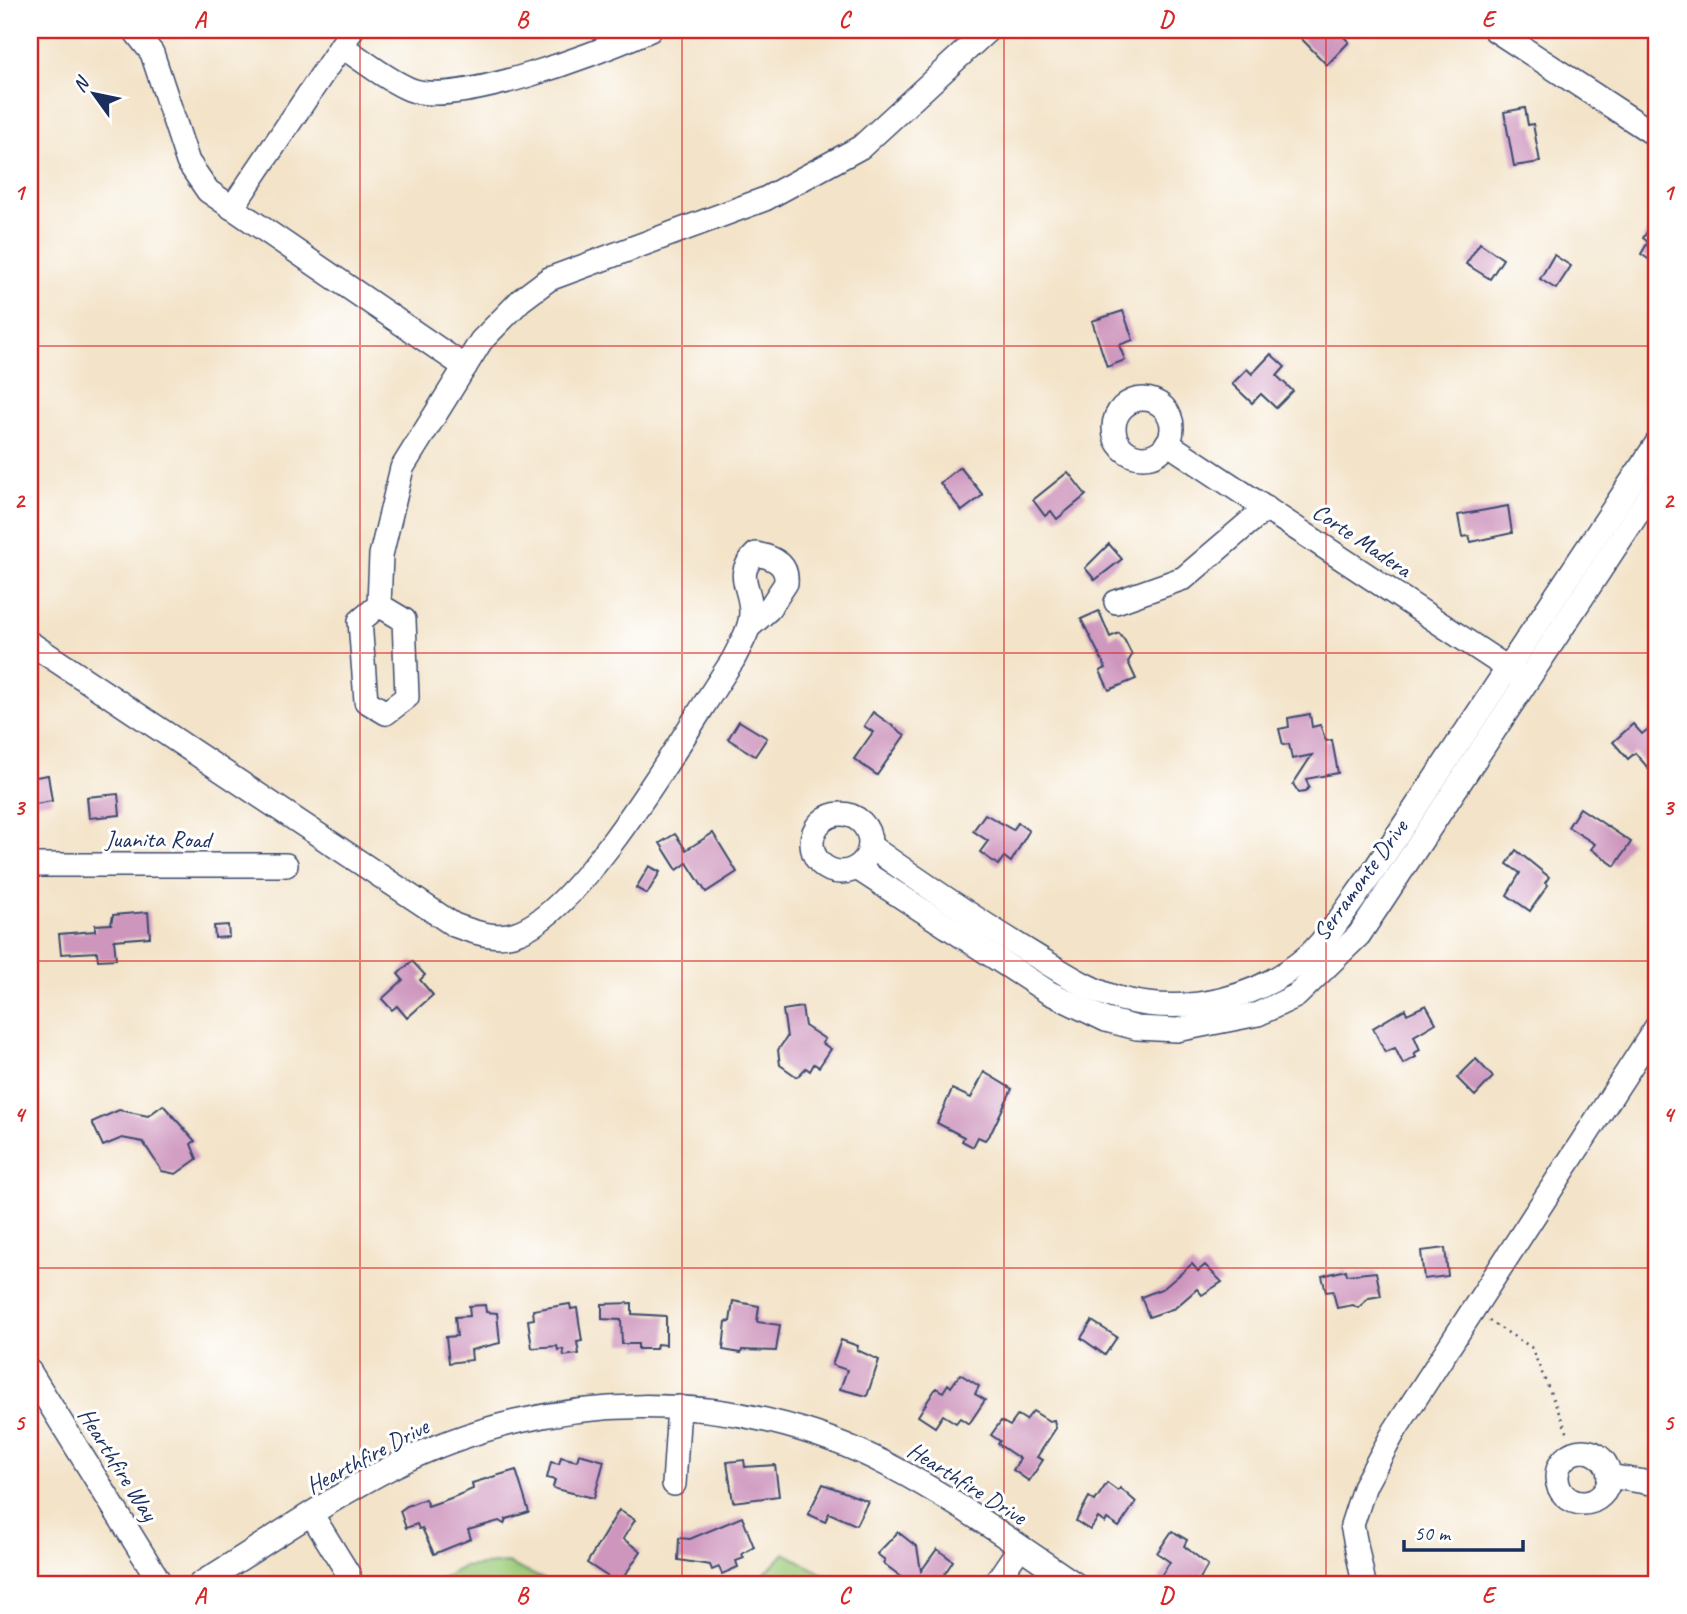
<svg xmlns="http://www.w3.org/2000/svg" width="1687" height="1614" font-family="Caveat,sans-serif">
  <style>
    .green { fill: #9ecd7c; stroke: #5c7e6d; stroke-width: 2 }
    .building { fill: #ce95bd }
    .lines { fill: none; stroke-linecap: round; stroke-linejoin: round }
    .minor-casing { stroke: #3b4a6e; stroke-width: 26 }
    .path { stroke: #3b4a6e; stroke-width: 2.5; stroke-dasharray: 2 5; stroke-linecap: butt }
    .minor { stroke: #fff; stroke-width: 23 }
    .grid { fill: none; stroke: #d62828; stroke-width: 2; stroke-opacity: 0.55 }
    .labels { text-anchor: middle; dominant-baseline: central; stroke-width: 6; stroke-linejoin: round; paint-order: stroke }
    .street-label { font-size: 24px; fill: #1b2f5e; stroke: #fff }
    .neatline { fill: none; stroke: #d62828; stroke-width: 2.5 }
    .grid-label { font-size: 23px; text-anchor: middle; font-weight: bold; fill: #d62828 }
  </style>
  <rect width="100%" height="100%" fill="#fff"/>
  <filter id="ink" filterUnits="userSpaceOnUse"><feTurbulence type="fractalNoise" baseFrequency=".0143" numOctaves="2"/><feDisplacementMap in="SourceGraphic" scale="14" xChannelSelector="R" yChannelSelector="G"/><feConvolveMatrix kernelMatrix="1 2 1 2 8 2 1 2 1" color-interpolation-filters="sRGB"/></filter>
  <filter id="wash" filterUnits="userSpaceOnUse"><feTurbulence type="fractalNoise" baseFrequency=".00686" numOctaves="4" result="noise"/><feDisplacementMap in="SourceGraphic" scale="28" xChannelSelector="R" yChannelSelector="G"/><feGaussianBlur stdDeviation="1.57" result="paint"/><feColorMatrix in="noise" values="0 0 0 0 0 0 0 0 0 0 0 0 0 0 0 0 0 1.4 0 .05"/><feComposite in="paint" operator="in"/></filter>
  <g filter="url(#wash)">
    <rect width="100%" height="100%" fill="#f3e3c8"/>
    <g class="green">
      <polygon points="785,1553 841,1584 754,1584"/>
      <polygon points="507,1563 554,1584 433,1584 463,1567"/>
    </g>
    <g id="blocks">
      <g class="building">
        <polygon points="1293,30 1337,30 1349,42 1327,65"/>
        <polygon points="1525,108 1528,125 1533,124 1540,162 1514,166 1504,112"/>
        <polygon points="1657,216 1657,265 1641,254 1648,242 1643,238"/>
        <polygon points="1480,243 1503,259 1490,279 1466,264"/>
        <polygon points="1554,255 1571,266 1556,289 1540,279"/>
        <polygon points="1123,311 1133,340 1119,345 1125,360 1107,367 1092,321"/>
        <polygon points="1271,354 1285,367 1277,376 1293,391 1276,408 1261,394 1252,403 1232,384 1247,369 1252,374"/>
        <polygon points="960,467 983,495 962,511 940,483"/>
        <polygon points="1068,472 1086,495 1057,519 1051,511 1045,516 1033,500"/>
        <polygon points="1508,506 1512,533 1471,542 1469,536 1462,537 1458,515"/>
        <polygon points="1109,544 1122,559 1095,580 1085,568"/>
        <polygon points="1099,611 1110,637 1119,633 1125,641 1132,655 1128,662 1136,679 1109,690 1100,671 1106,668 1081,619"/>
        <polygon points="873,712 905,735 877,775 854,759 873,732 864,726"/>
        <polygon points="1310,714 1312,727 1320,725 1326,741 1332,740 1338,773 1306,779 1309,787 1305,792 1299,793 1293,784 1312,755 1292,759 1289,744 1283,745 1279,729 1289,727 1288,718"/>
        <polygon points="739,721 767,738 755,756 728,739"/>
        <polygon points="1657,722 1657,778 1635,753 1628,759 1613,742 1633,724 1642,734"/>
        <polygon points="48,775 52,801 30,805 30,778"/>
        <polygon points="118,794 120,815 89,818 87,797"/>
        <polygon points="1580,808 1631,842 1615,866 1591,849 1595,844 1568,827"/>
        <polygon points="985,814 1013,830 1018,823 1029,831 1011,862 1004,857 998,865 980,852 988,841 973,831"/>
        <polygon points="713,833 737,872 706,892 687,863 677,870 660,843 675,834 686,850"/>
        <polygon points="1516,850 1549,877 1545,883 1548,885 1530,911 1507,895 1520,873 1507,864"/>
        <polygon points="649,866 660,872 647,894 636,888"/>
        <polygon points="148,912 150,937 114,940 116,959 98,960 97,952 61,954 59,934 95,931 95,925 111,924 113,915"/>
        <polygon points="228,925 229,937 215,938 214,926"/>
        <polygon points="412,961 425,975 420,980 433,995 407,1018 397,1006 392,1010 382,999 403,980 398,974"/>
        <polygon points="1426,1005 1436,1023 1414,1036 1420,1050 1414,1053 1416,1057 1403,1064 1395,1048 1385,1052 1373,1028 1405,1009 1407,1014"/>
        <polygon points="802,1007 805,1026 825,1039 822,1043 831,1049 819,1067 814,1064 810,1071 806,1068 797,1077 780,1065 778,1050 787,1037 783,1010"/>
        <polygon points="1476,1059 1493,1077 1475,1096 1457,1078"/>
        <polygon points="984,1072 1012,1089 992,1131 985,1140 978,1137 973,1147 962,1141 964,1137 937,1123 952,1089 971,1098"/>
        <polygon points="163,1105 195,1141 191,1144 197,1159 176,1174 162,1171 143,1142 122,1138 103,1146 92,1122 119,1110 148,1116"/>
        <polygon points="1445,1248 1448,1276 1424,1279 1421,1251"/>
        <polygon points="1192,1264 1198,1271 1205,1265 1222,1282 1202,1295 1197,1289 1175,1308 1149,1317 1141,1297 1164,1288"/>
        <polygon points="1346,1270 1347,1275 1376,1272 1381,1296 1369,1298 1358,1308 1353,1305 1337,1308 1333,1291 1326,1292 1322,1276"/>
        <polygon points="733,1301 759,1306 757,1322 780,1325 776,1351 742,1350 741,1353 723,1350 726,1321 730,1322"/>
        <polygon points="632,1303 632,1314 666,1316 666,1345 657,1344 656,1349 638,1349 638,1344 622,1344 621,1320 602,1319 602,1304"/>
        <polygon points="570,1304 571,1309 577,1308 582,1341 577,1342 579,1354 564,1356 563,1349 558,1350 557,1346 532,1348 528,1320 534,1319 533,1310"/>
        <polygon points="485,1305 486,1312 497,1313 500,1343 471,1350 472,1360 449,1363 446,1337 457,1336 455,1317 470,1316 469,1306"/>
        <polygon points="1092,1321 1117,1337 1105,1355 1081,1338"/>
        <polygon points="841,1340 858,1346 857,1350 879,1360 867,1396 840,1389 847,1370 832,1365"/>
        <polygon points="960,1374 979,1386 975,1394 985,1400 969,1424 960,1418 956,1423 943,1415 935,1427 918,1416 936,1388 943,1392 948,1384 951,1387"/>
        <polygon points="1033,1411 1049,1421 1054,1420 1056,1428 1037,1457 1043,1460 1029,1481 1013,1470 1020,1459 998,1444 1000,1441 991,1435 1001,1421 1010,1426 1018,1415 1026,1420"/>
        <polygon points="579,1454 604,1461 594,1498 556,1489 553,1487 555,1480 547,1478 551,1462 559,1464 561,1457 577,1461"/>
        <polygon points="744,1460 745,1467 775,1465 779,1496 733,1502 727,1462"/>
        <polygon points="516,1470 529,1512 506,1519 504,1524 499,1521 468,1530 471,1539 434,1554 422,1528 419,1529 417,1524 406,1528 400,1511 407,1506 425,1499 428,1506 451,1498 473,1489 472,1483"/>
        <polygon points="1107,1483 1118,1491 1120,1488 1136,1502 1119,1527 1107,1519 1105,1523 1098,1518 1090,1530 1076,1521 1089,1497 1095,1501"/>
        <polygon points="823,1484 868,1501 856,1525 829,1513 825,1522 808,1514"/>
        <polygon points="619,1510 635,1520 623,1539 641,1551 619,1584 587,1563"/>
        <polygon points="742,1517 754,1547 742,1554 744,1558 736,1561 738,1567 722,1574 719,1567 712,1570 710,1565 678,1560 679,1538 690,1539"/>
        <polygon points="1172,1531 1187,1540 1184,1546 1208,1565 1197,1584 1166,1584 1159,1579 1170,1562 1157,1553"/>
        <polygon points="898,1532 917,1547 921,1571 937,1549 953,1561 938,1584 911,1584 883,1563 885,1560 877,1554"/>
      </g>
    </g>
  </g>
  <g filter="url(#ink)">
    <use href="#blocks" fill-opacity="0" stroke="#3b4a6e" stroke-width="2"/>
    <g class="lines">
      <defs>
        <g id="minor">
          <polyline points="134,30 152,53 188,162 208,191 465,367"/>
          <polyline points="1495,30 1657,136"/>
          <path d="M341,46C363,60 385,79 409,89C456,109 602,51 650,30"/>
          <polyline points="232,208 352,30"/>
          <circle cx="1143" cy="428" r="29"/>
          <polyline points="1167,443 1518,675"/>
          <polyline points="1116,602 1184,578 1266,508"/>
          <polyline points="379,605 404,620 407,697 386,713 366,701 360,621 379,605 381,555 402,468 481,341 521,300 549,279 765,199 861,147 988,30"/>
          <path d="M30,643L454,925C473,932 496,940 516,933C584,912 690,723 733,660C740,645 751,629 751,612C751,585 733,576 756,554C772,557 788,563 786,583L769,609L749,627"/>
          <circle cx="841" cy="843" r="29"/>
          <path d="M870,846C925,885 981,923 1039,958C1065,974 1094,993 1125,1000C1189,1015 1259,999 1309,955C1333,932 1351,902 1371,875L1657,443"/>
          <polyline points="30,865 286,865"/>
          <polyline points="857,868 1048,992 1106,1020 1137,1028 1177,1030 1258,1014 1296,996 1359,935 1657,484"/>
          <polyline points="30,1372 161,1584"/>
          <circle cx="1583" cy="1477" r="26"/>
          <polyline points="1609,1476 1657,1484"/>
          <polyline points="674,1484 679,1407"/>
          <polyline points="312,1515 349,1575"/>
          <path d="M200,1584C264,1545 327,1500 394,1466C547,1389 736,1385 888,1465C954,1499 1014,1543 1075,1584"/>
          <polyline points="995,1584 1020,1547"/>
          <polyline points="1364,1584 1352,1525 1365,1485 1395,1430 1657,1026"/>
        </g>
      </defs>
      <use href="#minor" class="minor-casing"/>
      <polyline class="path" points="1489,1321 1531,1347 1568,1434"/>
      <use href="#minor" class="minor"/>
    </g>
  </g>
  <path class="grid" d="M360,30V1584M682,30V1584M1004,30V1584M1326,30V1584M30,346H1657M30,653H1657M30,961H1657M30,1268H1657"/>
  <g class="labels">
    <g class="street-label">
      <text transform="translate(1362 540) rotate(34)">Corte Madera</text>
      <text x="158" y="839">Juanita Road</text>
      <text transform="translate(1360 880) rotate(-54)">Serramonte Drive</text>
      <text transform="translate(367 1456) rotate(-28)">Hearthfire Drive</text>
      <text transform="translate(118 1464) rotate(58)">Hearthfire Way</text>
      <text transform="translate(967 1483) rotate(32)">Hearthfire Drive</text>
    </g>
  </g>
  <rect width="1687" height="1614" fill="none" stroke="#fff" stroke-width="77"/>
  <g transform="translate(94 94) rotate(303)" stroke="#ffffff" stroke-width="5" paint-order="stroke">
  <path d="M0-5L12 26L0 18L-12 26Z" fill="#1b2f5e"/>
  <text y="-10" font-size="19" font-weight="bold" text-anchor="middle" fill="#1b2f5e">N</text>
  </g>
  <path d="M1404 1540v10h119v-10" fill="none" stroke="#1b2f5e" stroke-width="3.5"/>
  <text x="1414" y="1540" font-size="21" fill="#1b2f5e" stroke="#ffffff" stroke-width="5" paint-order="stroke">50 m</text>
  <rect x="38" y="38" width="1610" height="1538" class="neatline"/>
  <g class="grid-label">
    <text x="200" y="27">A</text>
    <text x="522" y="27">B</text>
    <text x="844" y="27">C</text>
    <text x="1166" y="27">D</text>
    <text x="1488" y="27">E</text>
    <text x="19" y="200">1</text>
    <text x="1668" y="200">1</text>
    <text x="19" y="508">2</text>
    <text x="1668" y="508">2</text>
    <text x="19" y="815">3</text>
    <text x="1668" y="815">3</text>
    <text x="19" y="1122">4</text>
    <text x="1668" y="1122">4</text>
    <text x="19" y="1430">5</text>
    <text x="1668" y="1430">5</text>
    <text x="200" y="1603">A</text>
    <text x="522" y="1603">B</text>
    <text x="844" y="1603">C</text>
    <text x="1166" y="1603">D</text>
    <text x="1488" y="1603">E</text>
  </g>
</svg>
